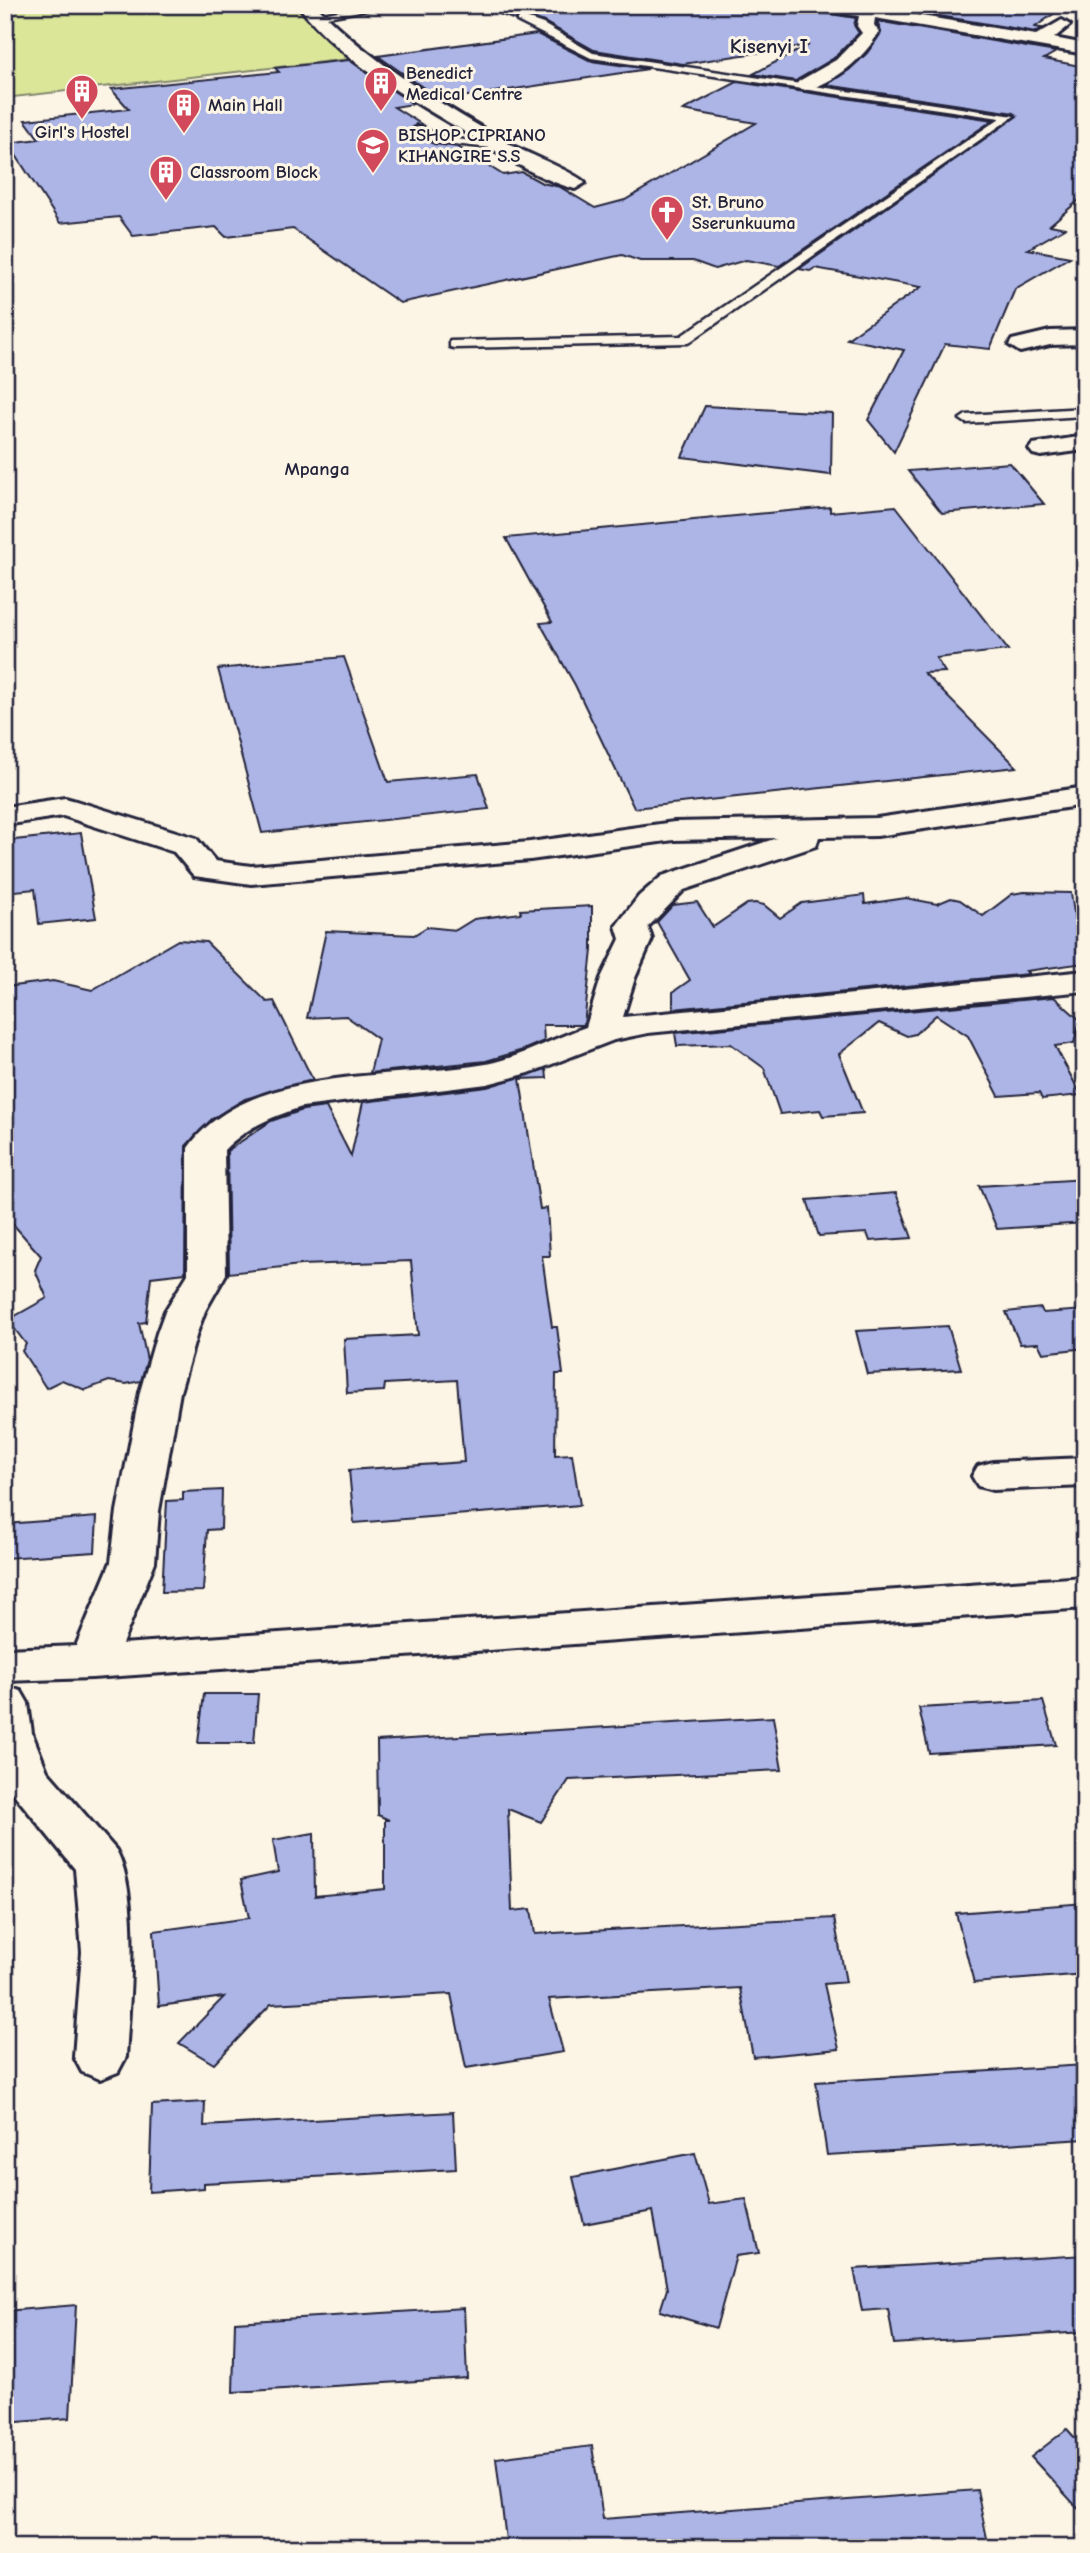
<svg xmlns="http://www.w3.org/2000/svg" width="1090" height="2553" font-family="'Comic Neue',sans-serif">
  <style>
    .green { fill: #dbe699; stroke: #7e846a; stroke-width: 2 }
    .building { fill: #acb5e6; stroke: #22223b; stroke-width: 2 }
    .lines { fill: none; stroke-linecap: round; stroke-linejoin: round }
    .service-casing { stroke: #22223b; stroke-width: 5 }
    .minor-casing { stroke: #22223b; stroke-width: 6 }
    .service { fill: #fcf5e5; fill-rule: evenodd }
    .minor { fill: #fcf5e5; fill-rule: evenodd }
    .labels { text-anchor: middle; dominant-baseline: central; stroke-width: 6; stroke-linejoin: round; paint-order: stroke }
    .far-poi-label { font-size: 18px; font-weight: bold; fill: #22223b; stroke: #fcf5e5; text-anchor: start }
    .far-neighbourhood-label { font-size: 19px; font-weight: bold; fill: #22223b; stroke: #fcf5e5 }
    .far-quarter-label { font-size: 21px; font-weight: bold; fill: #22223b; stroke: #fcf5e5 }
  </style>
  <rect width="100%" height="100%" fill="#fcf5e5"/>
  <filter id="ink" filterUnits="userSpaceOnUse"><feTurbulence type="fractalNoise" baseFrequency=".0143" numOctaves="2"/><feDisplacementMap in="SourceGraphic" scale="14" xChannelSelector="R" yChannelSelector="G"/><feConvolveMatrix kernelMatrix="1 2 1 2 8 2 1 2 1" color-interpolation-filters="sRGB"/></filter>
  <g filter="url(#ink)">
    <polygon class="green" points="5,5 295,5 349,59 5,98"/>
    <g class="building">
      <polygon points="484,5 813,5 824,13 856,18 854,25 859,33 834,58 796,81 753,74 809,45 683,64 594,50 544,22 521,14 515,20 484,8"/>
      <polygon points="873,5 1066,5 1035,27 1042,28 1036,32"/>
      <polygon points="877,21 1056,52 1044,59 1085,67 1085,195 1050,225 1065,228 1028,249 1070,257 1015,289 990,349 945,344 894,452 868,420 904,350 847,339 921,287 815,268 810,271 799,269 1017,116 1014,113 826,85 849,70 867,53 881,33"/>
      <polygon points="537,34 591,61 648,69 441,100 378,56"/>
      <polygon points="349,60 413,104 394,107 434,132 416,124 411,130 412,134 434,144 458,147 503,175 522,172 542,183 560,187 595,208 625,200 756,123 683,110 737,82 993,120 779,266 746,260 715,269 693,261 640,261 622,255 400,303 293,229 226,237 216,227 133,236 119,217 60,223 8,143 39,139 25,120 129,109 111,89 279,72 275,68"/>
      <polygon points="705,406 832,413 831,475 682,457"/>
      <polygon points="1010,463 1044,504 942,513 908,471"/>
      <polygon points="896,506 1008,650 936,658 945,672 924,673 1017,767 634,808 575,685 540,623 552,622 506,538 830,507 830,512"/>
      <polygon points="344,657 388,782 478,774 489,809 262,833 218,669"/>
      <polygon points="81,833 96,918 39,924 35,889 5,892 5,841"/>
      <polygon points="1024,892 1071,893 1075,920 1085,920 1085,963 1026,971 1029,974 673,1009 673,992 690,980 657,922 673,905 697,902 713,927 747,904 755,903 764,905 780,918 802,903 864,895 865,904 906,898 937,904 951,898 960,900 983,916 1012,894"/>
      <polygon points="592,906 592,950 584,1025 543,1025 544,1041 523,1050 486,1061 370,1073 378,1039 346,1016 307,1018 326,931 414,935 427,927 456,930 474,919 521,913 520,910"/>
      <polygon points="178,940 206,942 267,1002 274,1001 313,1080 245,1099 212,1119 186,1146 185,1273 151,1277 146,1322 139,1323 147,1360 141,1381 126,1384 109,1381 85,1390 62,1380 46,1388 22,1351 26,1344 8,1320 47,1298 35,1270 41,1256 5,1215 5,987 53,981 92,990"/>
      <polygon points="1054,997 1080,1020 1074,1043 1055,1046 1081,1095 1042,1099 1039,1093 999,1096 968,1036 936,1015 915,1034 907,1036 879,1023 839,1054 863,1113 823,1116 820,1110 780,1114 764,1068 731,1044 677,1046 675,1033"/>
      <polygon points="546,1069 547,1078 520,1079 540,1209 547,1208 550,1256 542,1256 552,1327 557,1327 563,1374 556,1374 555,1455 572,1454 580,1505 354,1523 349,1470 464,1462 457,1380 385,1384 384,1391 347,1393 344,1339 418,1335 411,1261 301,1265 229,1273 227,1151 271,1121 303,1110 326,1107 351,1156 363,1102 487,1087"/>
      <polygon points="1085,1179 1085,1223 997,1229 979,1186"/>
      <polygon points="896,1193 912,1238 870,1241 867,1233 819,1236 807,1200"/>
      <polygon points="1041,1308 1043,1313 1085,1310 1085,1348 1043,1353 1038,1343 1020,1344 1006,1312"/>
      <polygon points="948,1326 961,1369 867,1374 856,1331"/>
      <polygon points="222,1490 221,1529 207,1530 203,1591 162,1592 167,1501 183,1500 183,1492"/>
      <polygon points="97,1517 95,1552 5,1558 5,1524"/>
      <polygon points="204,1694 258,1694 254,1743 198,1743"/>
      <polygon points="1043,1701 1056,1745 929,1753 919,1708"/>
      <polygon points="773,1717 782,1770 569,1780 541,1822 508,1809 512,1911 531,1909 535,1934 834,1918 846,1982 824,1984 839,2049 753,2057 740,1988 549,1999 563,2052 466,2068 451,1994 271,2004 214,2064 179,2043 224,1997 159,2006 154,1931 249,1918 241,1880 278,1872 273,1840 314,1833 315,1896 385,1889 385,1820 389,1820 378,1815 377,1741"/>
      <polygon points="1085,1903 1085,1974 974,1983 956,1913"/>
      <polygon points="1085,2065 1085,2139 827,2155 816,2082"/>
      <polygon points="205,2102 204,2126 453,2112 456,2169 204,2183 204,2188 149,2192 152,2105"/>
      <polygon points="695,2153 709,2204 746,2199 759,2253 736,2256 716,2328 660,2311 667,2289 653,2211 584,2224 573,2177"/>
      <polygon points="1085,2255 1085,2332 894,2344 888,2309 862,2311 854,2269"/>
      <polygon points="76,2305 70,2418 5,2423 5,2311"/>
      <polygon points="464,2308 467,2378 233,2392 235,2322"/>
      <polygon points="1067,2429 1085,2449 1085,2516 1031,2457"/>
      <polygon points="592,2446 603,2519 977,2490 989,2548 507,2548 496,2458"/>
    </g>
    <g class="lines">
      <defs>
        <g id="service">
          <polygon points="370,5 393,5 316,19 312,16"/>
          <polygon points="520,16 543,24 593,53 1014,116 688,343 454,348 450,347 450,341 681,336 1000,118 591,58 517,21"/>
          <polygon points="417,127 437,136 505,146 500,149 435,142 413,132"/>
          <polygon points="1085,408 1085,416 966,423 960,419 966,415"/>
        </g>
        <g id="minor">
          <path d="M298,5H315C372,64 443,105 513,146C527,153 578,174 585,183L575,189C537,179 502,155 470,135C410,99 341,62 298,5Z"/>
          <path d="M816,5H855L1036,35L1062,20L1070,25L1054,38L1085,44V54L875,18L874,25L879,32C864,58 835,83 805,90L796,85L799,81L836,60L862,33L857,26L859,16L824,10Z"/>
          <polygon points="1085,330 1085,344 1050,345 1020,352 1009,345 1012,340 1050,331"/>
          <polygon points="1085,436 1085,450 1041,456 1033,454 1029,449 1033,444"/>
          <path d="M1085,787V805L877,836L819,837L816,846L684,890L648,927L652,939L635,978L623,1017L1085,971V991L648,1033L614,1040L529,1073L487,1084L302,1107C271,1117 247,1127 224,1150L226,1274L205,1311L197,1333L180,1392L159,1511L155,1562L122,1644L1085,1577V1608L92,1678L5,1681V1649L76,1646L111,1562L117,1511L140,1392L157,1333L165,1311L188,1274V1148C246,1064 396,1080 486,1064C520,1058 553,1038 586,1027L601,978L620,939L616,926L639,896L662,876L777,838L674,840L530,860L251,884L194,876L174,852L63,816L5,825V807L65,798L76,801L196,838L215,861L251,866L530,842L674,822L877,818Z"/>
          <polygon points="1085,1458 1085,1486 993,1490 978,1486 972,1476 978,1466 993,1462"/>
          <path d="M5,1686L21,1691L28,1703L32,1733L47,1771L116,1850C141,1895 129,2004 126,2057L118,2072L100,2079L82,2072L74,2057L82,1952L75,1869L5,1783Z"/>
        </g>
      </defs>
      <use href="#service" class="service-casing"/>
      <use href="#minor" class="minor-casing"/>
      <use href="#service" class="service"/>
      <use href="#minor" class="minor"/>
    </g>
  </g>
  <defs>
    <symbol id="building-pin" viewBox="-11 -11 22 30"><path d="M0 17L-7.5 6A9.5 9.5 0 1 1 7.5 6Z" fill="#d1495b" stroke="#fcf5e5"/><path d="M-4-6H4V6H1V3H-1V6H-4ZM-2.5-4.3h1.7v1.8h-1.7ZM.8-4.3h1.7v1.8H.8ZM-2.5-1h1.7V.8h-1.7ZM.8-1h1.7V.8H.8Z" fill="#fff"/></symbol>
    <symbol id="school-pin" viewBox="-11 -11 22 30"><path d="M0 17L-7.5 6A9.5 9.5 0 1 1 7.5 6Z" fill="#d1495b" stroke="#fcf5e5"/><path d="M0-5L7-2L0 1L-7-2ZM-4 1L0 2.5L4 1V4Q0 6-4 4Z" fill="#fff"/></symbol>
    <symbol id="church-pin" viewBox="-11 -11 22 30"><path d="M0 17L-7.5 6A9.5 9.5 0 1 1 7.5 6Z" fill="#d1495b" stroke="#fcf5e5"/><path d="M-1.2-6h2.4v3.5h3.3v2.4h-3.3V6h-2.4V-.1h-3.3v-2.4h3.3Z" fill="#fff"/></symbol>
  </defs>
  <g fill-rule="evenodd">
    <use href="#building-pin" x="362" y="64" width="38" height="52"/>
    <use href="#building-pin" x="63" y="72" width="38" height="52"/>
    <use href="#building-pin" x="165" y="86" width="38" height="52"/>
    <use href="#school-pin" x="354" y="126" width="38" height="52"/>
    <use href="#building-pin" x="147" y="153" width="38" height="52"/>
    <use href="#church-pin" x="648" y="193" width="38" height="52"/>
  </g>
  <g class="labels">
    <g class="far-poi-label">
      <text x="406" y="73">Benedict<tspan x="406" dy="21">Medical Centre</tspan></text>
      <text x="208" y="105">Main Hall</text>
      <text x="82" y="132" text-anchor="middle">Girl's Hostel</text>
      <text x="398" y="135">BISHOP CIPRIANO<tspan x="398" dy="21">KIHANGIRE S.S</tspan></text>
      <text x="190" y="172">Classroom Block</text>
      <text x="692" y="202">St. Bruno<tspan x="692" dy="21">Sserunkuuma</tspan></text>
    </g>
    <g class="far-neighbourhood-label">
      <text x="317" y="469">Mpanga</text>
    </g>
    <g class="far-quarter-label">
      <text x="769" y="46">Kisenyi I</text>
    </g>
  </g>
  <rect width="1090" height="2553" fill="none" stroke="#fcf5e5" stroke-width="28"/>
  <rect x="14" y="14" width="1062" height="2525" fill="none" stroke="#22223b" stroke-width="2.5" filter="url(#ink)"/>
</svg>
